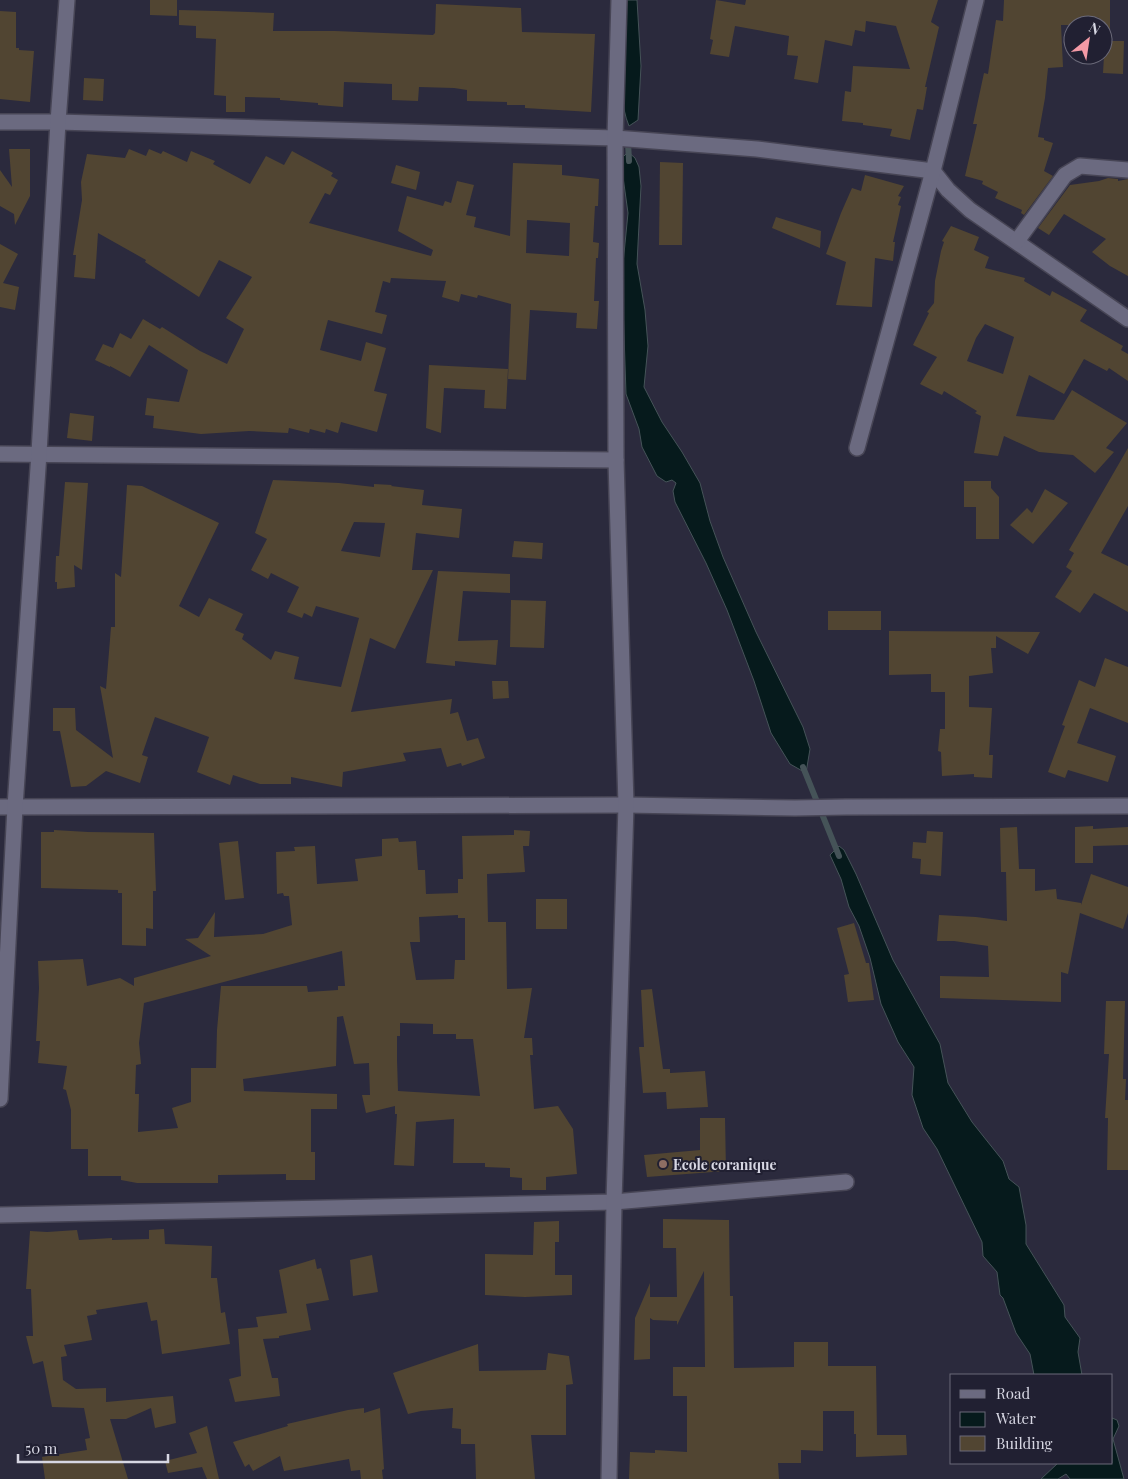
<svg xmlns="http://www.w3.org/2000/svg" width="1128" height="1479" font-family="'Playfair Display',serif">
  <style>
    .water { fill: #061a1c; stroke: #455358 }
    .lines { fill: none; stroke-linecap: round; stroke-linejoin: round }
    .stream { stroke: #455358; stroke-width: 6 }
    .building { fill: #514532; fill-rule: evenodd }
    .minor-casing { stroke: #474555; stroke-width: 18 }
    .minor { stroke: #6b6a80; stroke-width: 15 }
    .education-dot { fill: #8d6e63; stroke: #212032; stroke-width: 2 }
    .labels { text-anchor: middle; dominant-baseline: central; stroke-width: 4; stroke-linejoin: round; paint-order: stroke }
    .poi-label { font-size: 14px; font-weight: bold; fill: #d7d7e3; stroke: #212032; text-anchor: start }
  </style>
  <rect width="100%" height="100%" fill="#2b2a3d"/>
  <g class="water">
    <path d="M623,0H637L641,66L638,120L629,126C620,104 624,91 624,68C624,45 624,23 623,0Z"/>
    <polygon points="628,152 635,158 639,167 641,186 637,264 645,310 648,346 644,387 662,422 682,452 700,483 710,521 723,557 756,632 803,727 810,749 806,773 790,764 771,733 754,681 727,610 706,563 675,502 673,491 676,483 672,480 666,482 657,476 642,447 639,429 626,394 622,274 628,213 623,177 623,157"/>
    <polygon points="839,846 844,850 856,874 893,960 940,1044 948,1083 972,1122 1003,1161 1009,1179 1019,1187 1026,1225 1026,1244 1064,1305 1065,1317 1080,1338 1078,1352 1082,1375 1034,1375 1030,1354 1016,1333 1003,1298 1000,1295 997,1272 983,1256 982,1242 937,1149 923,1128 912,1095 914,1067 898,1042 881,1004 870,958 859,926 849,907 841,879 830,855"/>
    <polygon points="1112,1418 1117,1420 1119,1426 1113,1439 1124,1479 1070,1479 1066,1474 1058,1479 1041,1479 1058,1463 1112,1463"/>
  </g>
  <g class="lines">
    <g class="stream">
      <polyline points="628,142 629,161"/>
      <polyline points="803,767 839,856"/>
    </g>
  </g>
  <g class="building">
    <polygon points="150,0 177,0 177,16 150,15"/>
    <polygon points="716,0 745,5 746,0 938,0 931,22 939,27 925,87 927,87 923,110 917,109 910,140 890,136 892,129 863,125 863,123 842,121 845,91 851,92 853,66 910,69 896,26 866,21 865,32 855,30 852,46 825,40 818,83 794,79 798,56 787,55 789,36 735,26 729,57 710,54 713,40 710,39"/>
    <polygon points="1004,0 1110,0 1110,41 1124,41 1123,74 1103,73 1104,56 1083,55 1103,55 1103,25 1061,25 1063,67 1048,68 1045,98 1038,137 1044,138 1044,140 1053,143 1044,171 1053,176 1024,215 1021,213 1022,210 995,198 998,192 982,184 983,181 965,176 977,124 973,124 984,73 988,74 996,20 1003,21"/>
    <polygon points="436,4 521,8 522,32 595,34 591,112 525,108 525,105 507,105 507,102 467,101 467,90 454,88 419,87 418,101 392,100 392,84 344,82 343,107 318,105 318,103 280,100 280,98 245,97 245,112 226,112 226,96 214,95 216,39 196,38 196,26 179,25 179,10 217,11 274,13 273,31 335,31 433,35 435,33"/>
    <polygon points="0,11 16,12 16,48 19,48 19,50 34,51 30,102 0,99"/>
    <polygon points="84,78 104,79 103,101 83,100"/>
    <polygon points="9,149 30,149 30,196 15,225 14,214 0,206 0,170 12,187"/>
    <path d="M129,149L146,156L149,149L161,154L163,151L187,162L191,151L215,161L213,164L250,184L266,156L284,165L292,151L333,173L331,176L338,180L330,195L325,193L309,223L431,256L433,250L398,231L407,196L443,206L445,201L451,203L457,181L474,185L466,215L476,217L474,227L510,236L513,163L562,165V175L599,179L598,206H595L593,242L599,243L598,258H596L594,301H599L597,329L576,328L577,313L530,310L526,380L508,379L511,304L478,295L477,298L461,294L459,302L442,297L446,281L391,278L390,283L383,281L375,312L387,315L382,334L328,320L320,350L361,361L366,342L386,348L374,391L387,394L377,432L341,422L338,433L326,429L325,433L310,429L309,433L289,428L288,433L249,431L201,434L153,428L154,416L145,415L147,398L179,402L188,370L149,345L130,377L110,366V367L95,360L103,344L113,348L120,333L131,339L143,319L160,329L162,327L200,351L227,364L244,329L226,318L252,277L219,260L199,297L145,262L146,260L98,233L95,279L74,277L76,255H73L82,200L81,182L87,154L125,158ZM527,220L570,223L569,256L526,253Z"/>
    <polygon points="660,162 683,163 682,245 659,245"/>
    <polygon points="396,165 420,172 416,190 391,183"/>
    <polygon points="865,175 904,186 898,196 901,197 898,205 901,206 893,242 895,242 893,261 875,258 872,307 836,305 846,262 826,254 841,213 852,188 861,191"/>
    <polygon points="1108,178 1118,179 1118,181 1128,179 1128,276 1110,266 1092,252 1106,239 1064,214 1049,235 1038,228 1070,185 1099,181"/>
    <polygon points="776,217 821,231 820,248 772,228"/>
    <path d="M951,226L979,237L974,250L989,257L985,268L1025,278L1024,281L1050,296L1052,291L1067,299L1087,310L1080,321L1123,346L1121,350L1128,354V381L1109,368L1107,371L1084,359L1064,394L1029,375L1016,416L1054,420L1072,390L1127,423L1106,448L1114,452L1095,473L1073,455L1039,452L1004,436L998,456L974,453L981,416L975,413L977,411L944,391L942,395L920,384L937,357L913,345L929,313L927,312L934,303L935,281L941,251L944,242L942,241ZM985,324L1014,337L1003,374L967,361L976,338Z"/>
    <polygon points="0,244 18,254 3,283 19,287 15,310 0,307"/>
    <polygon points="429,365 508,369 506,409 484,408 485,390 444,388 441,433 426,428"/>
    <polygon points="70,413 94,416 92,441 67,438"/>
    <polygon points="1128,448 1128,506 1101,553 1128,566 1128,612 1094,593 1080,613 1055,597 1072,571 1066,567 1074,553 1069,550"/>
    <path d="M273,480L339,483L374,487V484L392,485L391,486L424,490L422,505L462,509L459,538L416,533L412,570H433L395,649L370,638L351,712L452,699L450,714L458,712L467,741L478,738L485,758L462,766L461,763L447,767L441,748L403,753L406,761L343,772L342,787L291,777V784H260L233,775L230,785L197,772L209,737L155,717L142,755L148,757L140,783L106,771L86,786L71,787L60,731H53V708H75L76,730L113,758L100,686L106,689L111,627H115V573L121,577L127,485L142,486L219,523L179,606L199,617L209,598L243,614L235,630L244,634L242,639L271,660L275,651L299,657L294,679L341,687L359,618L316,606L312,617L304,613L302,618L287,612L299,587L271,573L268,579L251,570L267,539L255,533ZM354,522L385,523L380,557L341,551Z"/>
    <polygon points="964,481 991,481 991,488 999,497 999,539 976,539 976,507 964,507"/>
    <polygon points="65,482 88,483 82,570 74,565 75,587 57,589 57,582 55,582 56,556 59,556"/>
    <polygon points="1045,489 1068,503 1033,544 1010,525 1027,508 1032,513"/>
    <polygon points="514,541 543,543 542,559 512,557"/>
    <polygon points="438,571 510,574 510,593 463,591 458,641 498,640 496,665 455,661 455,666 426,663"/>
    <polygon points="511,600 546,601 544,648 510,647"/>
    <rect x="828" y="611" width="53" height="19"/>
    <polygon points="889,631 1040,632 1028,654 996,636 996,648 991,648 993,673 969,676 969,707 992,708 989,755 993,755 992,778 974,777 974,774 942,776 941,752 938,751 940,729 945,729 945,692 931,692 931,674 889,675"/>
    <polygon points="1105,658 1128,667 1128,723 1090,708 1077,743 1116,756 1108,782 1068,770 1065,778 1048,772 1065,726 1062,725 1079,680 1095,687"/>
    <polygon points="492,681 508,681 509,698 493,699"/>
    <polygon points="1093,826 1093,829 1128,827 1128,845 1093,846 1093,863 1075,863 1075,827"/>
    <polygon points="1017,827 1019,869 1035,869 1035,891 1056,889 1057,899 1081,903 1081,905 1091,874 1128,887 1128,913 1123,929 1080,913 1068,974 1061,972 1061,1002 940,998 940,976 989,977 988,946 954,941 937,941 939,915 976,917 1007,921 1006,872 1001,872 1000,828"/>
    <polygon points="54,830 88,832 154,833 156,891 153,891 153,929 146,928 146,946 122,945 122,893 118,893 118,890 41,888 41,832 54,832"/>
    <path d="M514,830L530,831L529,846H523L525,872L487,874L488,922H506L507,989L532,988L524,1038H532L533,1055H530L534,1109L558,1106L573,1129L577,1174L546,1177V1190H522V1178L510,1177V1168L485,1167V1163H453L454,1119L416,1122L414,1166L394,1165L397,1114H395V1106L366,1113L362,1095H370L369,1063L354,1064L343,1016L337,1017L336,1066L243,1079L244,1091L337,1094V1109H311V1152H315V1180H286V1174L218,1175V1183H137L121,1180V1176H88V1149H71V1110L66,1090L63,1089L67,1066L38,1063L40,1041H36L39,988L38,961L83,959L87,986L120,978L134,986V978L211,956L185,939L198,938L215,912L214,937L263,934L292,925L289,896H284L283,893L277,894L276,852L295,851L294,847L315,846L317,884L358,881L355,859L382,856V839L398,838L399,842L416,841L418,870H425L426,894L458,893V879H463L462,836L514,835ZM458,915V918H465V960H455L454,979L416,980L410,942H420L419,917ZM342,951L345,986H338V990L308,992L307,986H221L217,1030L216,1068H191V1102L172,1108L178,1128L138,1132L139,1094H135L136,1065L141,1064L139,1043L144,1003ZM400,1023L433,1024V1034H456V1039H473L480,1096L398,1091L397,1060V1036H400Z"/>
    <polygon points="927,831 943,832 941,876 920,874 921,859 912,858 913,842 926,843"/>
    <polygon points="238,841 244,898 225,900 219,843"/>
    <rect x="536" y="899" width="31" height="30"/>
    <polygon points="854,923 866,963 869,963 874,1000 848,1002 844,975 849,974 837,928"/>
    <polygon points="652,989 663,1069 670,1069 670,1073 705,1071 708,1107 667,1109 666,1092 643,1093 639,1047 644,1047 641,990"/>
    <polygon points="1106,1001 1125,1001 1123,1079 1126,1079 1125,1100 1128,1100 1128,1170 1107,1170 1108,1118 1105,1118 1109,1054 1104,1054"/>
    <polygon points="700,1118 725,1118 726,1171 647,1177 644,1155 700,1150"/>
    <polygon points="663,1219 729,1220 730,1296 733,1296 734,1368 794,1367 794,1342 828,1342 828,1366 876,1366 877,1435 906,1435 907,1455 856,1457 856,1434 854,1434 854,1411 823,1411 823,1451 801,1450 801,1463 778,1463 779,1479 629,1479 630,1452 655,1453 655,1450 687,1452 687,1396 673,1396 673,1367 705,1367 704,1271 677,1325 677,1321 653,1320 650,1318 650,1359 634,1360 635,1318 650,1283 650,1297 677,1297 676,1248 663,1248"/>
    <polygon points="559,1221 559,1242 555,1242 555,1275 572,1275 572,1295 525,1297 485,1295 485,1254 533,1255 534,1222"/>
    <polygon points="164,1229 165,1244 212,1246 211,1278 217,1278 221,1313 225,1312 230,1344 162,1354 157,1320 151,1321 147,1302 96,1310 97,1314 87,1316 92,1340 64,1345 67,1356 61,1357 63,1380 76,1389 106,1388 106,1402 173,1396 176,1423 155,1428 151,1408 126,1419 110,1419 128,1479 45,1479 42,1457 87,1450 85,1439 90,1438 84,1408 52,1407 43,1361 33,1364 26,1336 33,1336 31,1289 26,1289 30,1231 47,1232 77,1230 79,1240 112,1238 112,1240 149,1239 149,1230"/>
    <polygon points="372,1255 378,1292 353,1296 350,1260"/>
    <polygon points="315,1259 317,1269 321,1268 329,1300 306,1304 311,1330 279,1336 279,1338 263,1339 272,1378 278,1378 280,1396 235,1402 229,1379 241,1376 238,1329 258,1327 256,1317 287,1313 279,1270"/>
    <polygon points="478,1344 479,1371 546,1370 548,1353 569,1356 573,1384 566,1385 566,1435 531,1435 535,1479 476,1479 475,1444 461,1444 461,1429 452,1428 453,1408 421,1411 408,1414 393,1373"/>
    <polygon points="364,1408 364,1413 380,1408 384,1469 382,1470 383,1479 361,1479 360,1470 351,1471 349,1459 284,1471 280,1456 253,1471 249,1464 245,1467 233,1442 288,1426 287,1424 348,1410"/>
    <polygon points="207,1426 219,1479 207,1479 202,1467 168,1473 165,1461 197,1453 189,1433"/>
  </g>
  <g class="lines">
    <defs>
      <g id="minor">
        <polyline points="0,122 58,122 615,138 757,149 933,171 948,190 970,210 1128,319"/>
        <polyline points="1017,241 1065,175 1080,166 1128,170"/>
        <polyline points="857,448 933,171 976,0"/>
        <polyline points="0,454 616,460"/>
        <polyline points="0,807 626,805 795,808 846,807 1128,806"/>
        <polyline points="0,1099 15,807 39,453 58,122 67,0"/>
        <polyline points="0,1215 614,1202 846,1182"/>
        <polyline points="609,1479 614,1202 626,805 616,460 615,138 619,0"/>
      </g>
    </defs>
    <use href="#minor" class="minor-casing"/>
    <use href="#minor" class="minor"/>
  </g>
  <circle class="education-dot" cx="663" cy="1164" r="5"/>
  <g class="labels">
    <g class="poi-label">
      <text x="673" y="1164">Ecole coranique</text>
    </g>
  </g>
  <rect x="950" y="1374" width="162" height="90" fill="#212032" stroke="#6a6979"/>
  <rect x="960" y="1390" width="25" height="8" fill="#6b6a80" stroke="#6a6979"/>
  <text x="996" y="1399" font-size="15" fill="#d7d7e3">Road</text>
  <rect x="960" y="1412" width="25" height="15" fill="#061a1c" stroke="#6a6979"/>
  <text x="996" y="1424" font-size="15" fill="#d7d7e3">Water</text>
  <rect x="960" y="1436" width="25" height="15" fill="#514532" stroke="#6a6979"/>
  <text x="996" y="1449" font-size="15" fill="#d7d7e3">Building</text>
  <g transform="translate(1088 40) rotate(30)"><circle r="24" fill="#212032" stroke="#6a6979"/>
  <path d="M0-4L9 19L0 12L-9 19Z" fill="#f49aa6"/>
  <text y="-8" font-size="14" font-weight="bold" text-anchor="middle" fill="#d7d7e3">N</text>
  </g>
  <path d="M18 1454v8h150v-8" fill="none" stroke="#d7d7e3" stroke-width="2.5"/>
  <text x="25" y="1454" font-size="15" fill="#d7d7e3" stroke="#212032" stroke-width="4" paint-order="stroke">50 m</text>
</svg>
